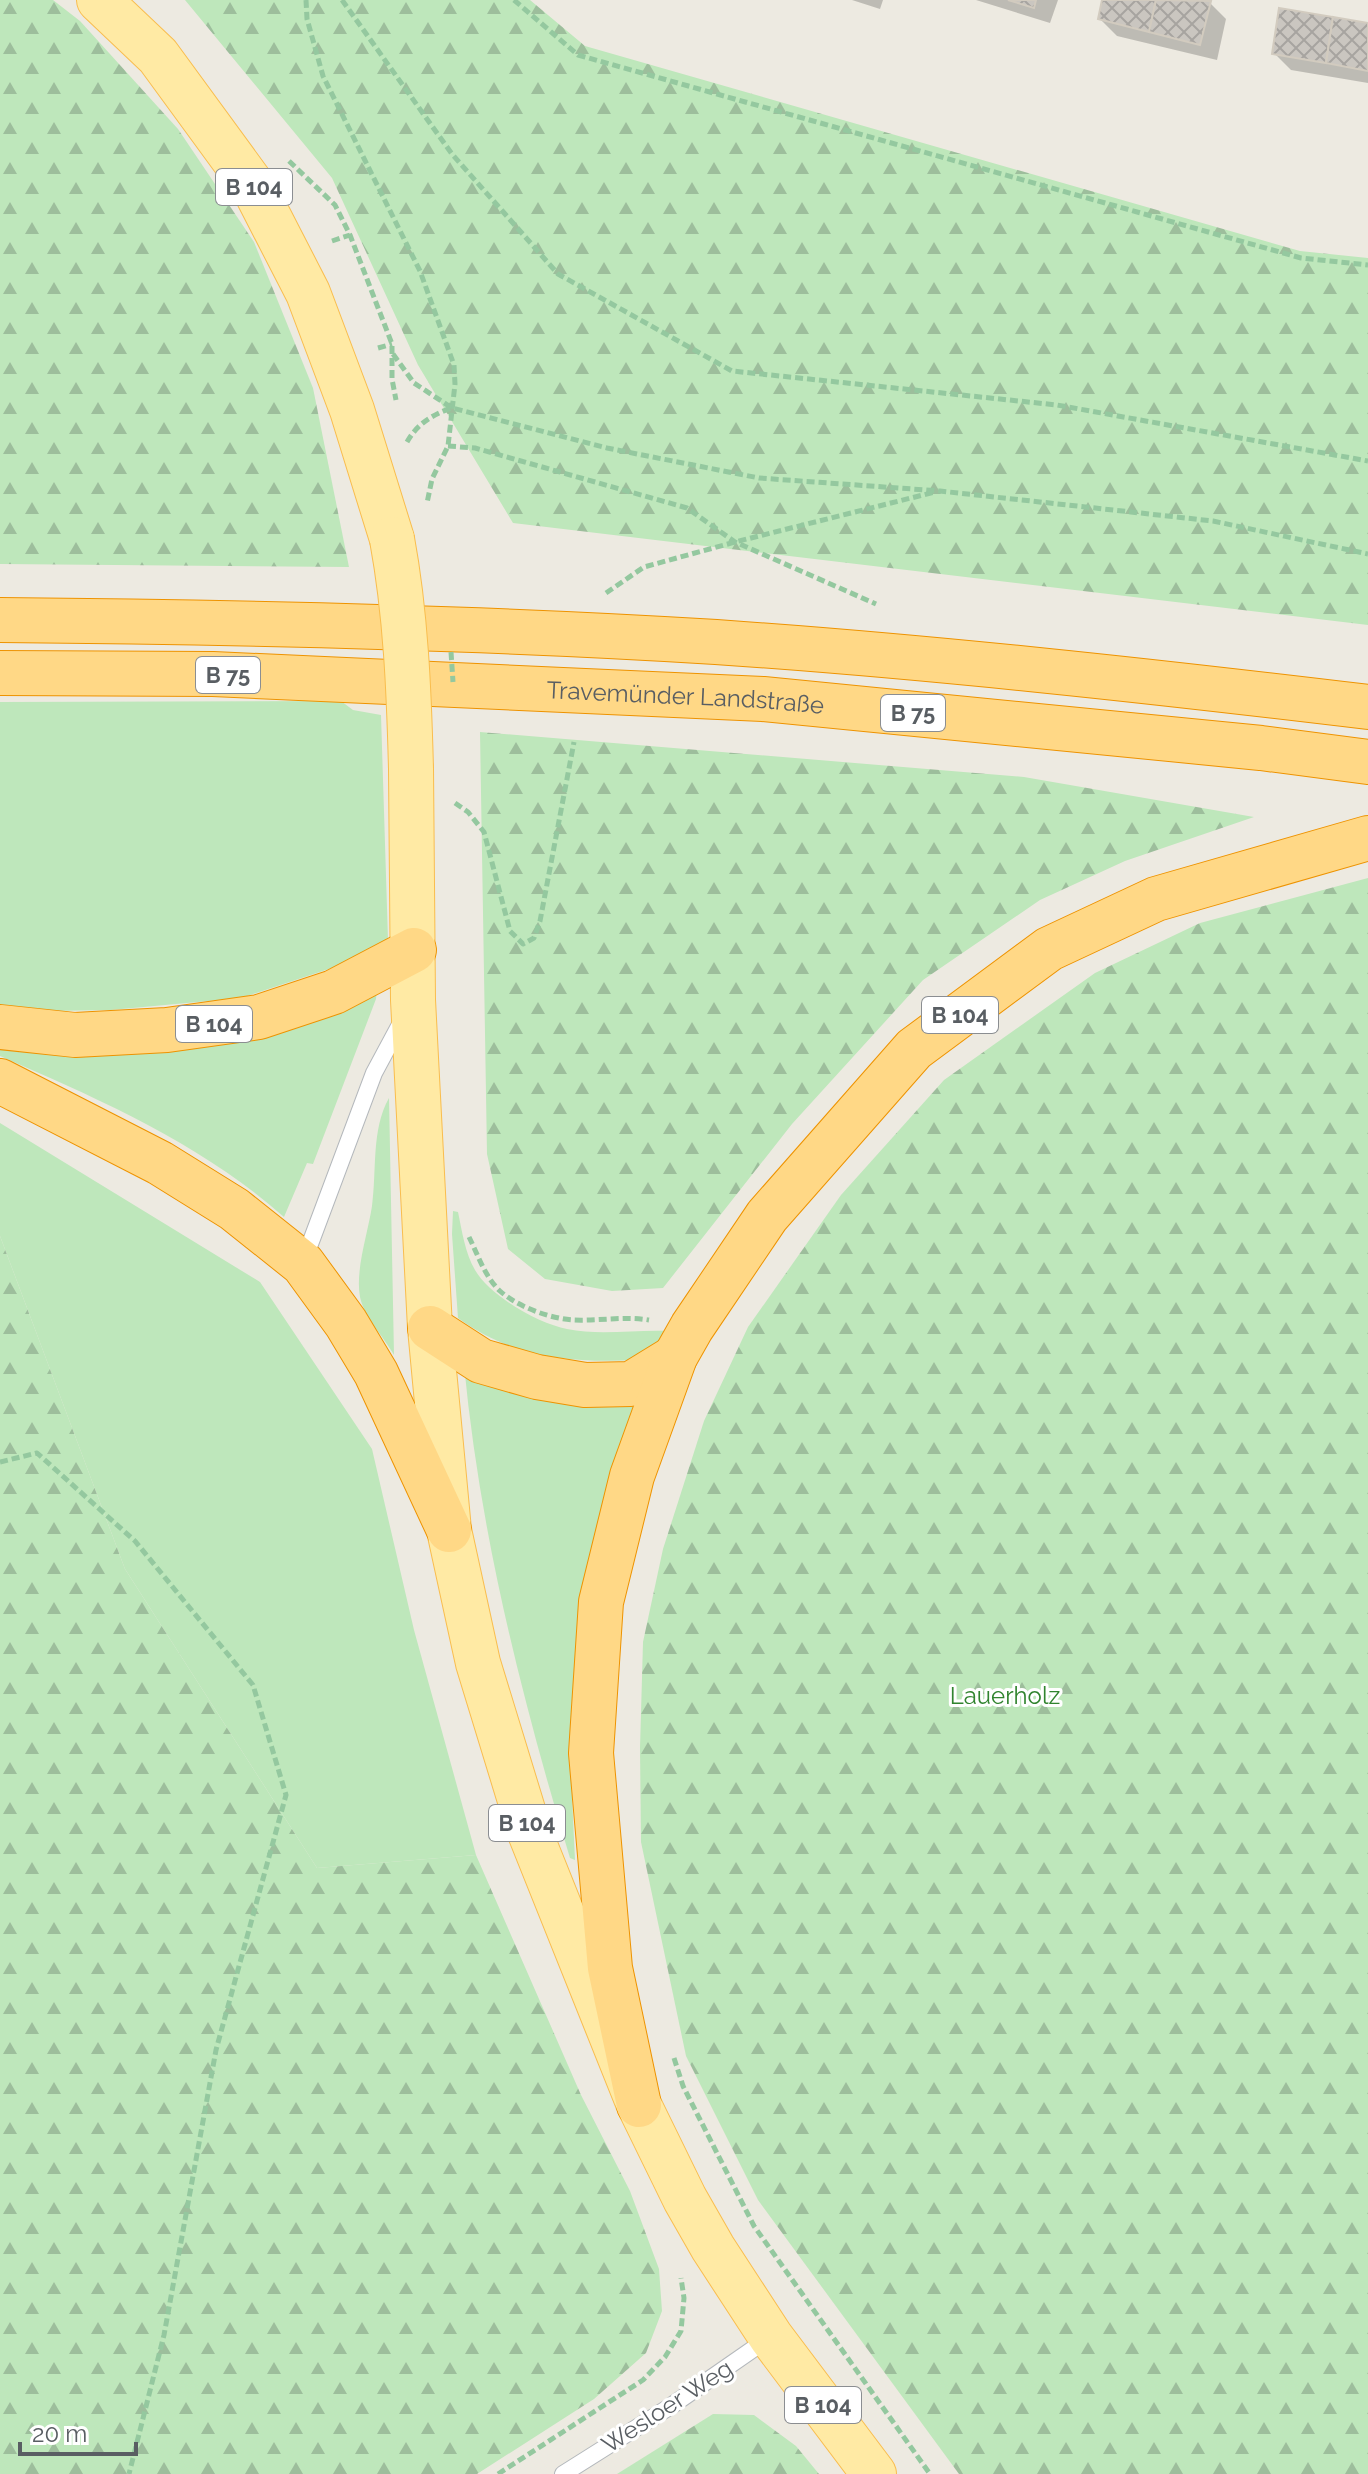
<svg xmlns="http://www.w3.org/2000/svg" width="1368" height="2474" font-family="Raleway,sans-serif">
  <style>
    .green { fill: #bee7bb }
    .forest { fill: url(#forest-firs) }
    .shadow { fill: #0003 }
    .building { fill: url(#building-cross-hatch); stroke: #d2cbbf; stroke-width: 2 }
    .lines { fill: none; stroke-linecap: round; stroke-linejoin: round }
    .lane-casing { stroke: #b4b8bc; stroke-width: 18 }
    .primary-casing { stroke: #f9bd4e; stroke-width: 46 }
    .highway-casing { stroke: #ee9300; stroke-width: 46 }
    .path { stroke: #94c89f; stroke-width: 5; stroke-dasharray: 8 4; stroke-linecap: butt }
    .lane { stroke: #fff; stroke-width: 16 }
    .primary { stroke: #ffeaa4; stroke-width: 44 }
    .highway { stroke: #ffd886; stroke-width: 44 }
    .primary-bridge-casing { stroke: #f9bd4e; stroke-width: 46; stroke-linecap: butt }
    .path-bridge { stroke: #94c89f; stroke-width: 5; stroke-dasharray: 8 4; stroke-linecap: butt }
    .primary-bridge { stroke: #ffeaa4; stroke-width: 44 }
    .labels { text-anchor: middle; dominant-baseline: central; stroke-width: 6; stroke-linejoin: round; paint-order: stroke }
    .shield { fill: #fff; stroke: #8b8e92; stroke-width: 2 }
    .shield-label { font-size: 22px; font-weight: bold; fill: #595e63 }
    .street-label { font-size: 24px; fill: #595e63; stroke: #fff }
    .park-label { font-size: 24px; fill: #31842f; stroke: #fff }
  </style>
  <defs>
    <pattern id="forest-firs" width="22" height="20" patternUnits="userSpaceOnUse" patternTransform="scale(2)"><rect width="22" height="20" fill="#bee7bb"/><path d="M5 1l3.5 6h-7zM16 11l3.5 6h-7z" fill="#9dbe9c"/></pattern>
    <pattern id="building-cross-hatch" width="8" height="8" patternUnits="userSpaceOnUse" patternTransform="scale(2)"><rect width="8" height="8" fill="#cac6c0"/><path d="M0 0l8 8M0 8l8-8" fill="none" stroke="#a7a4a0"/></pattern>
  </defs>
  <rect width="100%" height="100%" fill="#edeae1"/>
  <g class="green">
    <polygon points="341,701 353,710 381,715 388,940 350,962 241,998 111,1010 48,1011 0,1005 0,702"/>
    <path d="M377,989L376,999L313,1164L307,1163L284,1217C202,1144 99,1099 0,1056V1040Z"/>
    <path d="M389,1098L394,1355C384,1337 364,1317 360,1297C355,1270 368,1233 372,1206C377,1170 371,1130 389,1098Z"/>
    <polygon points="0,1123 260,1282 372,1449 414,1630 476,1855 317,1868 125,1569 0,1236"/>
    <path d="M453,1211L458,1212C462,1231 465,1253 475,1270C490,1296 539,1324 567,1329C601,1336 637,1329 671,1331L639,1360C573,1363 514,1359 458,1318L452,1234Z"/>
    <path d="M464,1365L642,1398L579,1636L572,1698L570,1754L575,1860L570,1858C521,1696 480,1533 464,1365Z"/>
  </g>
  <g class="forest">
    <polygon points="0,0 53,0 80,21 178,129 254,242 313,388 349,567 0,564"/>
    <polygon points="185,0 530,0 585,46 1300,251 1368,258 1368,625 513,523 418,365 332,178"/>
    <polygon points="480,732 1024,777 1254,817 1125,861 1040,900 923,980 792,1124 663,1288 612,1291 545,1279 508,1249 487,1154"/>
    <polygon points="1368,878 1368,2474 959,2474 758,2200 686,2056 641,1842 640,1748 643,1642 663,1549 704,1421 748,1327 841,1195 944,1080 1095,973 1200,923"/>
    <polygon points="0,1236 125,1569 317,1868 476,1855 581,2095 630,2191 659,2269 662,2311 646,2353 594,2399 477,2474 0,2474"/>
    <polygon points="713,2414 754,2415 796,2446 819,2474 617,2474"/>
  </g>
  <g class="shadow">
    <polygon points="852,0 883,0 880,9"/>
    <polygon points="976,0 1058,0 1050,23"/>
    <polygon points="1104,0 1199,0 1210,3 1226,19 1217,60 1117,36 1100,19"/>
    <polygon points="1368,25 1368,83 1291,70 1274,53"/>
  </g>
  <g class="building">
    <polygon points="1008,0 1036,0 1034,8"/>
    <polygon points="1102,0 1156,0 1149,32 1098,19"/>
    <polygon points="1156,0 1211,1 1200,45 1149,32"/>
    <polygon points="1279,8 1333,17 1326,63 1272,54"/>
    <polygon points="1333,17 1368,23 1368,71 1326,63"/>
  </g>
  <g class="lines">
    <defs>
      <g id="lane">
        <polyline points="304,1260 374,1073 403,1019"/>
        <polyline points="563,2474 671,2406 769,2338"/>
      </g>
      <g id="primary">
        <polyline points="99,0 158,56 253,186 308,293 352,410 392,539"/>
        <polyline points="411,769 413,1000 430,1328 449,1530 478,1663 530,1833 639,2105 685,2199 713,2248 771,2337 874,2474"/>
      </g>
      <g id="highway">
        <path d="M0,620C239,622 478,627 716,642C934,657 1151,681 1368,707"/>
        <path id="s1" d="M0,673L213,674L763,699L1261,748L1368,762"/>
        <polyline points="0,1027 75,1035 167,1030 259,1017 334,992 414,950"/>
        <polyline points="0,1081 160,1163 234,1209 303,1264 346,1323 376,1373 449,1530"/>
        <polyline points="430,1328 481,1361 537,1377 585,1385 631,1384 675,1357"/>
        <polyline points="639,2105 610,1968 591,1753 601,1602 632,1476 675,1357 692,1327 767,1216 914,1049 1049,949 1156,899 1368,838"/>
      </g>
    </defs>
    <use href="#lane" class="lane-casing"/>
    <use href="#primary" class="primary-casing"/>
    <use href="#highway" class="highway-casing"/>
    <g class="path">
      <polyline points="306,0 307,19 323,76 420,271 454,365 455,384 448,446 432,479 427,503"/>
      <polyline points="342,0 452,154 558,274 732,371 1057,405 1368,461"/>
      <polyline points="514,0 578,55 1301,258 1368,265"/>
      <polyline points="289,161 335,205 350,235 392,344 392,379 396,400"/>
      <polyline points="332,241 350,235"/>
      <polyline points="378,348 392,344"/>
      <polyline points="393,354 414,383 452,408 607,448 759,478 940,491 1213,521 1368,554"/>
      <path d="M407,442C417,424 432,415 451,408"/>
      <polyline points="448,446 475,448 687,508 735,542 876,604"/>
      <polyline points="606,593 644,567 735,542 935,492"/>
      <polyline points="455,803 468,812 484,832 510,931 523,944 534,938 540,921 574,742"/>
      <path d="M469,1237C478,1255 485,1277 500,1291C518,1307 551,1319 574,1320C600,1321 624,1316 649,1320"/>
      <polyline points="0,1462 37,1453 135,1541 253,1685 286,1795 216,2050 164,2335 129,2474"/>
      <polyline points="674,2058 683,2086 754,2226 930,2474"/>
      <polyline points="498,2474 643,2380 665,2357 681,2331 684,2298 681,2278"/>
    </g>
    <use href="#lane" class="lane"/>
    <use href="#primary" class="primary"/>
    <use href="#highway" class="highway"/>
    <defs>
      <path id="primary-bridge" d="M392,539C406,615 409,692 411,769"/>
    </defs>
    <use href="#primary-bridge" class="primary-bridge-casing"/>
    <polyline class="path-bridge" points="451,652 453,682"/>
    <use href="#primary-bridge" class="primary-bridge"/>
  </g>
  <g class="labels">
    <g class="shield">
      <rect x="216" y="169" width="76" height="36" rx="6"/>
      <rect x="196" y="657" width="64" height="36" rx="6"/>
      <rect x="881" y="695" width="64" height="36" rx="6"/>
      <rect x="922" y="997" width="76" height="36" rx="6"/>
      <rect x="176" y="1006" width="76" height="36" rx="6"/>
      <rect x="489" y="1805" width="76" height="36" rx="6"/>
      <rect x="785" y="2387" width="76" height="36" rx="6"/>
    </g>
    <g class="shield-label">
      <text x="254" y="187">B 104</text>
      <text x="228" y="675">B 75</text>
      <text x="913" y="713">B 75</text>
      <text x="960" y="1015">B 104</text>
      <text x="214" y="1024">B 104</text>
      <text x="527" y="1823">B 104</text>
      <text x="823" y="2405">B 104</text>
    </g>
    <g class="street-label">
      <text stroke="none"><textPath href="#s1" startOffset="686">Travemünder Landstraße</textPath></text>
      <text transform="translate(667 2406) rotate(-33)">Wesloer Weg</text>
    </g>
    <g class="park-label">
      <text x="1005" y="1695">Lauerholz</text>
    </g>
  </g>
  <path d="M20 2442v12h116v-12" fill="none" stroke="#595e63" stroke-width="4"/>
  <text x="32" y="2442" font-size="24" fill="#595e63" stroke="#ffffff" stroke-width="6" paint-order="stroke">20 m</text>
</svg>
